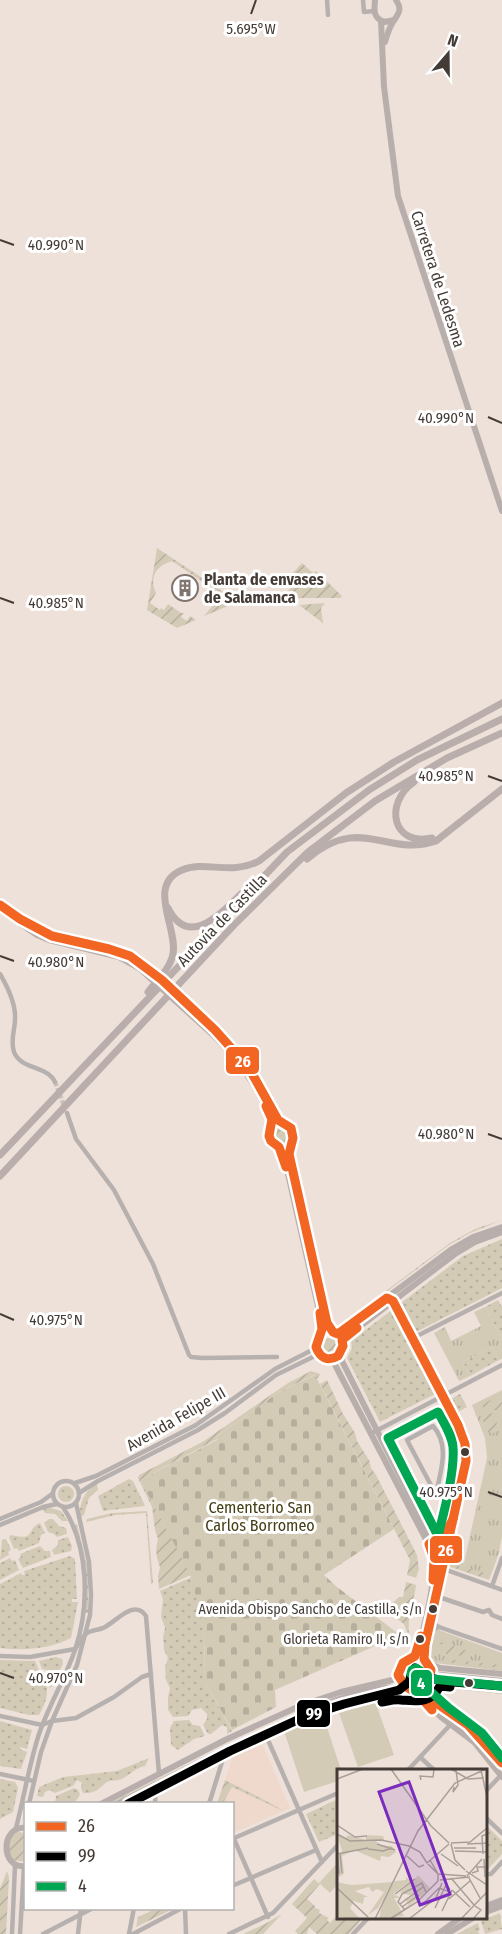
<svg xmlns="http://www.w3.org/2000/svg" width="502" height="1934" font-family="'Fira Sans Condensed',sans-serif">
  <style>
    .built { fill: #efd8cc }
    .grass { fill: url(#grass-dots) }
    .cemetery { fill: url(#cemetery-stones) }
    .park { fill: url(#park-tufts) }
    .garden { fill: url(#garden-furrows) }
    .pitch { fill: #d4cbb7 }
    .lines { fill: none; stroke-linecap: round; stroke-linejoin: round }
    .minor-tunnel { stroke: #ccc0b9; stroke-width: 4.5; stroke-dasharray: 4.5 2; stroke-linecap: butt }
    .minor { stroke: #b6b1af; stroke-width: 4.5 }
    .major { stroke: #b8afac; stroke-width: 6 }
    .highway { stroke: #baaeac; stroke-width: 7 }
    .bus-1-casing { stroke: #fff; stroke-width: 14 }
    .bus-2-casing { stroke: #fff; stroke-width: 14 }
    .bus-3-casing { stroke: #fff; stroke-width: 14 }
    .bus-1 { stroke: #f26522; stroke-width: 9 }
    .bus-2 { stroke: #000; stroke-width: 9 }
    .bus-3 { stroke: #00a651; stroke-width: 9 }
    .ticks { fill: none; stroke: #443b36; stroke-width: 2 }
    .bus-dot { fill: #443b36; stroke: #fff; stroke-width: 2 }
    .labels { text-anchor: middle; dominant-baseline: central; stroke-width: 6; stroke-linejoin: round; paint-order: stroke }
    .bus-label { font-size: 14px; fill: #443b36; stroke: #fff; text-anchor: end }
    .street-label { font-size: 16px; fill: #443b36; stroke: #fff }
    .poi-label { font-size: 16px; font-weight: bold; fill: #443b36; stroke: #fff; text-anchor: start }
    .park-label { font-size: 16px; fill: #443e15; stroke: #fff }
    .inset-road { fill: none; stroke: #aa9f98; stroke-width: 1.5 }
    .view { fill: #7b2cbf; fill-opacity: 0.15; stroke: #7b2cbf; stroke-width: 3 }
    .inset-edge { fill: none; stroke: #443b36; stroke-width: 3 }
    .ticks-label { font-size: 15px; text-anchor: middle; fill: #443b36; stroke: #fff; stroke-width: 6; stroke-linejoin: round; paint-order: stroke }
    .line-badge { stroke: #fff; stroke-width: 2 }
    .badge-label { font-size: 16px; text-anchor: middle; font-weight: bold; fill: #fff }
  </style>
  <defs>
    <pattern id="grass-dots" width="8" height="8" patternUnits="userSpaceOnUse" patternTransform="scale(1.5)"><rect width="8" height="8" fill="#d4cbb7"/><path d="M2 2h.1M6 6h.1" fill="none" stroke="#b7af9e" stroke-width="1.8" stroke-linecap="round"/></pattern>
    <pattern id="cemetery-stones" width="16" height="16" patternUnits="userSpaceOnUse" patternTransform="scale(1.5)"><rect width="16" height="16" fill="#d4cbb7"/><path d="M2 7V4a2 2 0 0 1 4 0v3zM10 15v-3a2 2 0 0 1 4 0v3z" fill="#b7af9e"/></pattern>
    <pattern id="park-tufts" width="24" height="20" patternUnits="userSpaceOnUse" patternTransform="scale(1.5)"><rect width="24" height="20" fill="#d4cbb7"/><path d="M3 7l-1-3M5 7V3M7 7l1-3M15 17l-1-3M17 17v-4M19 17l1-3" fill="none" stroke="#b7af9e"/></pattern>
    <pattern id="garden-furrows" width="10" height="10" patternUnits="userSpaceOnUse" patternTransform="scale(1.5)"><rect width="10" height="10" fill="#d4cbb7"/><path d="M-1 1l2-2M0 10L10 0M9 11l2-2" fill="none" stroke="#b7af9e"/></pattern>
  </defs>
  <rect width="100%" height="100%" fill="#eee1da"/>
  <polygon class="built" points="260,1739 290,1808 233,1833 232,1804 217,1804 234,1753"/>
  <g class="grass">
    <polygon points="502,1220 470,1233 449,1245 341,1326 339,1326 450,1243 475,1229"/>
    <polygon points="502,1239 502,1288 416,1332 401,1303 463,1256"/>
    <polygon points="498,1300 502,1307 502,1340 485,1307"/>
    <polygon points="392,1310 435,1394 380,1422 347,1358 352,1348 351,1341"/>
    <polygon points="492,1347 499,1360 470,1376 463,1362"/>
    <polygon points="460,1394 467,1407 458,1412 451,1399"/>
    <polygon points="129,1479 133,1481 145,1506 103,1511 98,1496"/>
    <path d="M97,1484L98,1490L89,1498L84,1515L80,1517C79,1503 84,1491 97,1484Z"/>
    <circle cx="66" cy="1494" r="8"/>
    <polygon points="50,1508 61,1511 68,1521 62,1521 55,1514 45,1513 42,1509"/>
    <polygon points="147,1511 153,1583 151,1584 146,1513 115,1515 86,1522 87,1519 112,1513"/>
    <polygon points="49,1519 53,1519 59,1526 66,1528 67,1534 57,1537 54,1534 48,1532 44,1523"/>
    <path d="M40,1523L45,1533L41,1535L39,1543L19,1551L17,1548L14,1549L9,1537L11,1535C37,1541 25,1530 40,1523Z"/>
    <polygon points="77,1524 88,1569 88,1613 85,1613 86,1580 74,1525"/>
    <polygon points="68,1537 72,1546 71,1551 54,1555 52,1550 58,1545 58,1540"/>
    <polygon points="6,1539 11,1550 8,1552 9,1555 0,1560 2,1540"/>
    <polygon points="40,1546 45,1551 50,1551 51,1557 23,1568 18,1559 21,1557 20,1554"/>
    <path d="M70,1556L75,1559L77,1599H72V1602H78L71,1638C50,1649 24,1651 0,1648V1584L21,1573L22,1575H25L24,1571Z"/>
    <polygon points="10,1558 12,1561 15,1560 19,1570 0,1580 0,1563"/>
    <polygon points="192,1577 200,1608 204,1632 205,1682 232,1731 227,1734 227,1727 222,1725 211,1734 208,1734 203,1725 207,1719 207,1714 201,1708 192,1710 188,1716 173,1717 168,1710 168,1697 170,1688 166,1680 165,1667 168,1658 164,1650 163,1637 165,1628 161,1617 163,1599 160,1591"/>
    <polygon points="56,1657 62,1659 63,1664 50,1689 48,1680 50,1674 47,1670 42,1669 39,1661"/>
    <path d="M0,1660L35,1661L39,1670L37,1673H32V1676H37L40,1681H45C50,1692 45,1705 39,1715H29L0,1708Z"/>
    <polygon points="189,1720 193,1725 200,1726 205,1736 194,1739 178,1750 171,1745 170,1728 174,1721"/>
    <polygon points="0,1721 32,1730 27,1749 20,1747 20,1749 27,1752 21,1769 0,1766"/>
    <path d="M149,1758L145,1766C134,1768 130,1776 119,1780C116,1781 112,1780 109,1781C99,1786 99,1794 83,1793L81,1788L82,1783L77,1780L73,1786L55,1793L50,1790L45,1792L43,1797L37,1796L39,1787L63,1777L117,1771Z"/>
    <polygon points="0,1779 15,1782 18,1788 13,1812 0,1819"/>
    <path d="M74,1788L78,1790L80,1794C76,1806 65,1804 55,1803L56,1796Z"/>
    <polygon points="338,1799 338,1834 319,1842 306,1814"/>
    <polygon points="486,1825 502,1841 502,1854 488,1869 486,1867"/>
    <polygon points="500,1913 502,1929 485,1934 481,1921"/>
    <polygon points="478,1923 480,1930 478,1931 479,1934 457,1934"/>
  </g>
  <polygon class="cemetery" points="315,1375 394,1529 324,1575 337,1587 400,1635 275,1690 276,1707 232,1730 205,1682 204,1632 192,1579 140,1480 217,1440 216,1437 279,1392"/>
  <g class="park">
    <polygon points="485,1307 502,1340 502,1359 499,1360 492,1347 463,1362 470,1376 459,1381 434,1333 445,1327 451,1341 481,1326 474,1312"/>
    <polygon points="502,1390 502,1536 499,1553 489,1580 448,1566 450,1560 464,1563 487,1458 485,1438 472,1405"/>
    <polygon points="436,1629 502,1653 502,1671 435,1663 427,1652 432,1631"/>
  </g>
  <g class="garden">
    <path d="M157,548L234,599V600L226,607L204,616L218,599L216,591L172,561C156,566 149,577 156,593L150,603L160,610L161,608L164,610L168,604L181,613H184L181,617L187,621L190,616L196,620L177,628L147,610Z"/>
    <polygon points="302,563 313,573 316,571 342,596 340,598 287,598 286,596 282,596 290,589 289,577"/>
    <polygon points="325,603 321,608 323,623 299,605"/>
    <circle cx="281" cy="1135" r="9"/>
    <circle cx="330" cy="1346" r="8"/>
    <path d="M311,1371L320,1374L317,1379L314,1375L279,1392L216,1437L217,1439L140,1480L191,1575L159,1589L158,1576L160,1567C156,1557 155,1549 158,1539L155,1530L152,1507L138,1478L139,1475L204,1441L288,1383Z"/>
    <polygon points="327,1380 343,1414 355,1433 357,1441 369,1460 371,1468 376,1475 417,1555 419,1569 416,1578 407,1575 410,1560 320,1384"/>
    <polygon points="500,1395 502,1403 499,1411 480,1406"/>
    <polygon points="479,1411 499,1415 494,1433 488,1432"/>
    <polygon points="436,1515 450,1521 446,1528 435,1530 430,1527 425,1519"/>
    <polygon points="449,1564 483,1572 487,1579 448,1566"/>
    <path d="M406,1582L416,1585C414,1602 407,1616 409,1633L407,1632L404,1624L383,1609L385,1602L393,1603L399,1597H403Z"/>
    <polygon points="438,1641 471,1652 471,1657 446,1654 446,1647 442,1644 437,1645"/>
    <polygon points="444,1659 502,1665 502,1668 444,1662 443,1661"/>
    <polygon points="453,1686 502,1691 502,1694 453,1689"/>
    <polygon points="427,1698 432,1703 463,1723 500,1764 497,1767 475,1740 425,1700"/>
    <polygon points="224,1746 112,1803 108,1804"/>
    <polygon points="225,1780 272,1804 283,1811 232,1787 223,1803 217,1803"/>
    <polygon points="18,1832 25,1833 25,1862 13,1860 5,1844 7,1840"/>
    <polygon points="7,1871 9,1877 6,1934 0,1934 0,1889"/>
    <polygon points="314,1879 320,1884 307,1899 315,1906 315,1908 320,1910 319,1913 329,1918 327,1920 330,1923 338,1914 338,1918 358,1918 361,1920 349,1934 317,1934 309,1927 307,1934 298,1934 295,1931 307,1918 292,1904"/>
    <polygon points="155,1909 173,1909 136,1927 138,1917"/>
    <polygon points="282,1914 263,1934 243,1934 265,1924"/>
  </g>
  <g class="pitch">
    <polygon points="375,1701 394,1755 358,1767 339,1713"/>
    <polygon points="324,1718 341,1770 338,1770 338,1781 304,1792 284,1731"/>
    <polygon points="338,1862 338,1884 330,1893 319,1883"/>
  </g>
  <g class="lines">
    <polyline class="minor-tunnel" points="55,1082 65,1108"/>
    <g class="minor">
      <polyline points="327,0 328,15"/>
      <polyline points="363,0 364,12 374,11"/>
      <path d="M0,974C7,986 16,1004 15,1019C15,1030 10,1040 14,1052C21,1070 47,1065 55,1082"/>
      <polyline points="67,1113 76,1139 114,1190 153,1264 189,1355 191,1357 203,1358 277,1357"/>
      <path d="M392,1300L458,1425C463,1436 466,1446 466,1457C466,1470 446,1561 441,1568L502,1590"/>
      <polyline points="413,1338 502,1293"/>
      <path d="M433,1426C449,1444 442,1467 437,1489L434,1491L407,1440Z"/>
      <polyline points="374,1432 502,1365"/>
      <circle cx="66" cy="1494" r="13"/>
      <polyline points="75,1483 96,1476 196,1425 275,1369 316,1348"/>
      <polyline points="79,1493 98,1481 198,1430 225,1413 276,1375 319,1354"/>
      <polyline points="0,1519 41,1502 52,1494"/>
      <polyline points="0,1525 43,1507 57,1504"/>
      <polyline points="427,1528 433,1531 443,1532"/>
      <polyline points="431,1542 448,1529 451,1524"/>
      <polyline points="492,1586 502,1558"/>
      <polyline points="436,1596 483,1612 489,1610 492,1615 502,1619"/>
      <polyline points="430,1621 439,1627 502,1649"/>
      <polyline points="426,1642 431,1630 439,1627"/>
      <path d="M0,1656L30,1657L75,1649C79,1644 83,1636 87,1633C91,1630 100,1630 105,1627C118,1620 134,1599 146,1616L159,1774"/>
      <polyline points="0,1716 42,1725 52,1721 76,1718 114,1697 142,1677 151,1674"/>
      <polyline points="264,1731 322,1862"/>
      <polyline points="420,1757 434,1770"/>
      <polyline points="408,1770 451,1724"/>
      <polyline points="0,1774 34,1781"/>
      <polyline points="486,1791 502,1774"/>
      <polyline points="29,1804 41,1752 52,1721 77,1665 90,1615 91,1595 89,1562 76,1503"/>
      <polyline points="155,1804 156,1784"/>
      <polyline points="209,1804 226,1749"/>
      <polyline points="486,1818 502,1833"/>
      <path d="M16,1828C24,1797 29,1765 39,1734C49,1705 65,1679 75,1650C90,1606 89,1546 63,1507"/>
      <polyline points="232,1839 338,1793"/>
      <polyline points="234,1839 268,1917"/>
      <polyline points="486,1874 491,1874 502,1862"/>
      <polyline points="232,1886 316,1850"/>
      <polyline points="185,1908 186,1934"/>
      <polyline points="12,1934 15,1866"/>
      <polyline points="20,1934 24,1867"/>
      <polyline points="43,1934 93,1908"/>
      <polyline points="78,1934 81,1908"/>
      <polyline points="129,1934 134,1908"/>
      <polyline points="133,1934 182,1908"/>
      <polyline points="229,1934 273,1913 338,1845"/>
      <polyline points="353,1934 368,1918"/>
    </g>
    <g class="major">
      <path d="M375,0C374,10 373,19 385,22L394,20"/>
      <polyline points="381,21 384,87 398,196 502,511"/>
      <path d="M385,42C387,35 389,28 393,22C398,14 403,10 396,0"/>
      <polyline points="0,905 20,919 52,936 109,949 130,956 162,980 215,1030 249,1068 278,1120 291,1128 293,1138 289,1148 289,1154 327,1323 333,1332"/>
      <polyline points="0,910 37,935 49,940 119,957 139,968 212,1034 237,1060 258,1091 270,1114 272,1127"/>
      <polyline points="275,1124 269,1131 271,1141 279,1147 290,1143"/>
      <polyline points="279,1147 284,1156 322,1324 321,1335"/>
      <circle cx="330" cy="1345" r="14"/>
      <polyline points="338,1334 452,1249 473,1237 502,1227"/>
      <polyline points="342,1340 455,1254 475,1242 502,1232"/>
      <path d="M339,1355L437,1550C447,1587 422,1622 424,1659"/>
      <path d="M332,1359L432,1551C438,1577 424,1630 415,1656"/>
      <circle cx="415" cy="1673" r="17"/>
      <polyline points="430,1664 440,1668 502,1674"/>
      <polyline points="432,1674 502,1681"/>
      <polyline points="427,1685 428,1693 435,1702 468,1725 502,1763"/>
      <polyline points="411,1689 441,1717 474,1742 502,1777"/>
      <polyline points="101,1804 225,1740 302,1705 341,1692 392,1680 399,1675"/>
      <path d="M117,1804C157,1784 197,1763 237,1744C286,1722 351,1685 406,1687"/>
      <path d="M26,1828C0,1825 0,1870 26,1866"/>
      <polyline points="486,1906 502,1900"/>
      <polyline points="486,1912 502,1906"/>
      <polyline points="438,1934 460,1918"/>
      <polyline points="447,1934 473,1918"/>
    </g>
    <g class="highway">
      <path d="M414,782C383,804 393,847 432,838"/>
      <path d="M307,859C361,813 387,858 436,841L502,789"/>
      <path d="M168,908C189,950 222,912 242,893"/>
      <path d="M148,992C157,980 170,969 173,954C178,928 146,885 182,870C205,860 231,876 259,861L346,793L394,762L502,703"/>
      <polyline points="0,1155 287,852 369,790 417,760 502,719"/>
      <polyline points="0,1176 234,925 308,852 375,801 447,758 502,733"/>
    </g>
    <defs>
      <g id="bus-1">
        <polyline points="0,905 20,919 52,936 109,949 130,956 162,980 215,1030 249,1068 278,1120 291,1128 293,1138 289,1154 327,1323 333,1332 338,1334 387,1298 393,1301 458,1425 465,1444 466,1461 425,1645 424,1659 431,1670 427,1689 435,1702 468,1725 502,1763"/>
        <polyline points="266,1106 272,1119 269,1136 271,1141 279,1147 286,1167"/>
        <path d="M320,1313L322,1329L316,1347C320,1358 328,1362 338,1356L343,1346L342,1340L357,1328"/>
        <polyline points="433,1580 434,1559 429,1544 448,1529 453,1519"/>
        <polyline points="421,1636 415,1656 403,1663 398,1675 405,1686 417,1693 432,1710"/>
      </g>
      <g id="bus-2">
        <path d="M382,1702C388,1701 395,1699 401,1700C417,1701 431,1704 440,1686L450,1687"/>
        <polyline points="128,1804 230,1751 306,1716 344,1704 399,1690 409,1682 412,1672 415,1668 428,1677 442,1681 501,1686"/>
      </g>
      <g id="bus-3">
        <path d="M438,1412C444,1423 452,1435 453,1447C455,1471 444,1512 438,1536L388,1438Z"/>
        <polyline points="501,1686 433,1679 416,1668 412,1670 411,1674 449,1708 482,1733 502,1758"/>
      </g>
    </defs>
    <use href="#bus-1" class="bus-1-casing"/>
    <use href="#bus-2" class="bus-2-casing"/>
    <use href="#bus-3" class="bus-3-casing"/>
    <use href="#bus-1" class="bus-1"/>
    <use href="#bus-2" class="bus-2"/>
    <use href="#bus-3" class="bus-3"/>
  </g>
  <path class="ticks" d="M251,14L256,0M0,240L14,245M488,417L502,423M0,598L14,603M488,776L502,781M0,956L14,961M488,1134L502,1139M0,1314L14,1320M488,1492L502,1497M0,1673L14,1678"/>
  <defs>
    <symbol id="building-ring" viewBox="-11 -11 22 22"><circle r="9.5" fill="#fff" stroke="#80756f" stroke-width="1.5"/><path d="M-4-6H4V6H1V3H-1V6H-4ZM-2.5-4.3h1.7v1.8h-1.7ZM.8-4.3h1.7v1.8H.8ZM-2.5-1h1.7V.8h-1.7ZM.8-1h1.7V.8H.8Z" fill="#80756f"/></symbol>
  </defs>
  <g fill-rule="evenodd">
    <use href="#building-ring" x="170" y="573" width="30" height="30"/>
  </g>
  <g class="bus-dot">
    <circle cx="465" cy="1452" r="5"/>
    <circle cx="433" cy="1609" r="5"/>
    <circle cx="420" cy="1639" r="5"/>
    <circle cx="469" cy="1683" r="5"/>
  </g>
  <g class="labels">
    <g class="bus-label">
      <text x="422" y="1609">Avenida Obispo Sancho de Castilla, s/n</text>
      <text x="409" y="1639">Glorieta Ramiro II, s/n</text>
    </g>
    <g class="street-label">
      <text transform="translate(438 279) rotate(72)">Carretera de Ledesma</text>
      <text transform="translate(222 920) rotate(-46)">Autovía de Castilla</text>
      <text transform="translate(176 1419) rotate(-30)">Avenida Felipe III</text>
    </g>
    <g class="poi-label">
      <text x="204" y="579">Planta de envases<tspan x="204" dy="18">de Salamanca</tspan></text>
    </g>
    <g class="park-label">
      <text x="260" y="1507">Cementerio San<tspan x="260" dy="18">Carlos Borromeo</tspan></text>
    </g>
  </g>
  <g transform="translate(337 1769)">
    <rect width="150" height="150" fill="#eee1da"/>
    <path d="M0,65L8,70L11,66L29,71V66L46,67L48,72L39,71L41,76L55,77L59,83L52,88L44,87L43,92L17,81L5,87L7,105L0,109V91L5,82ZM89,96L81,106L93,119L90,122L67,141L72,135L64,127L67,130L75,127L62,123L59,126L63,129H57L67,147L42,150L46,131L58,112L69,111V108L74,112L57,124L58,127L77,111ZM0,113L14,116L56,113L41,139L31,146L47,123L40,120L35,123L32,118L18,122L31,128H27L26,135L17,132L13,139L23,150L0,148Z" fill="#d4cbb7"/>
    <path class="inset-road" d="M54,0L94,57M114,0L131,10L147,9M144,1L150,28M0,10L26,0M84,11L83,7L96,8L97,0M117,18L116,23L121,16L119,1M0,56L18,68L30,67M93,56L112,74M0,65L13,72L44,71L72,77L83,83L90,94M114,74L133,73L150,59M40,75L58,81M114,75L118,91L128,101M130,75L150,74M117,79H139M31,80L46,82L55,79M0,82L2,105M118,82L150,83M0,85L31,79M3,85L5,104M104,85L121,97M146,85L145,67L150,65M70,87L82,98L87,96M147,90L148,108M93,91L101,105L129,107M90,94L112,75M91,95L101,105V112M129,102L150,116M135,104L141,102L140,98H149M130,107L145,90M114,109L137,136M132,109L143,129M103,111L133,108M0,119L31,148M115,121L133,138M58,125L78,110M112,130L133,112M63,135L86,118M85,136L102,119L110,122L113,119M65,138L82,126M98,139L109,116M68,141L61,133L65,125L85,114L89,123M105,142L115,121M38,150L81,62L118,14L149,0M53,150L80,133L101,112M72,150L99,129L105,114M124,150L150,123M136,150L144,141L138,137M149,150L150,132"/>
    <path class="view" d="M72,13L113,125L83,136L42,23Z"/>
    <rect width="150" height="150" class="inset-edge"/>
  </g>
  <g class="ticks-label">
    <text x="251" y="34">5.695°W</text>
    <text x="56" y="250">40.990°N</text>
    <text x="446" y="423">40.990°N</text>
    <text x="56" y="608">40.985°N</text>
    <text x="446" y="781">40.985°N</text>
    <text x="56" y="967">40.980°N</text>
    <text x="446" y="1139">40.980°N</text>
    <text x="56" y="1325">40.975°N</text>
    <text x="446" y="1497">40.975°N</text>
    <text x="56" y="1683">40.970°N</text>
  </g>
  <g class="line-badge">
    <rect x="225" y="1046" width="35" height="29" rx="6" fill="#f26522"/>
    <rect x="429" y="1535" width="34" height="29" rx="6" fill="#f26522"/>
    <rect x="410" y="1669" width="23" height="28" rx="6" fill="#00a651"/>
    <rect x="296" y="1699" width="35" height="29" rx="6" fill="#000"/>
  </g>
  <g class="badge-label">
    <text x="243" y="1067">26</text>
    <text x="446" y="1556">26</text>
    <text x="421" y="1689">4</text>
    <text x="314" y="1719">99</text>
  </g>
  <rect x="24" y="1802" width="210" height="108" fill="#ffffff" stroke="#b4b1af" stroke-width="1.5"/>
  <rect x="36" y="1822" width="30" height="9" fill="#f26522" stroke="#b4b1af" stroke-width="1.5"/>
  <text x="78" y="1832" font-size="18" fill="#443b36">26</text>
  <rect x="36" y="1852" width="30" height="9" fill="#000000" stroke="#b4b1af" stroke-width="1.5"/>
  <text x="78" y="1862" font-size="18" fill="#443b36">99</text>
  <rect x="36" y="1882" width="30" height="9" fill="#00a651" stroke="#b4b1af" stroke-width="1.5"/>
  <text x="78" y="1892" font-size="18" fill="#443b36">4</text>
  <g transform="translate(448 54) rotate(20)" stroke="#ffffff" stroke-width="4.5" paint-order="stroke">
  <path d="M0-4.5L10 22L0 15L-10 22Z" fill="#443b36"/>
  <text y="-9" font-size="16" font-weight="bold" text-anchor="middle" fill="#443b36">N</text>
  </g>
</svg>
